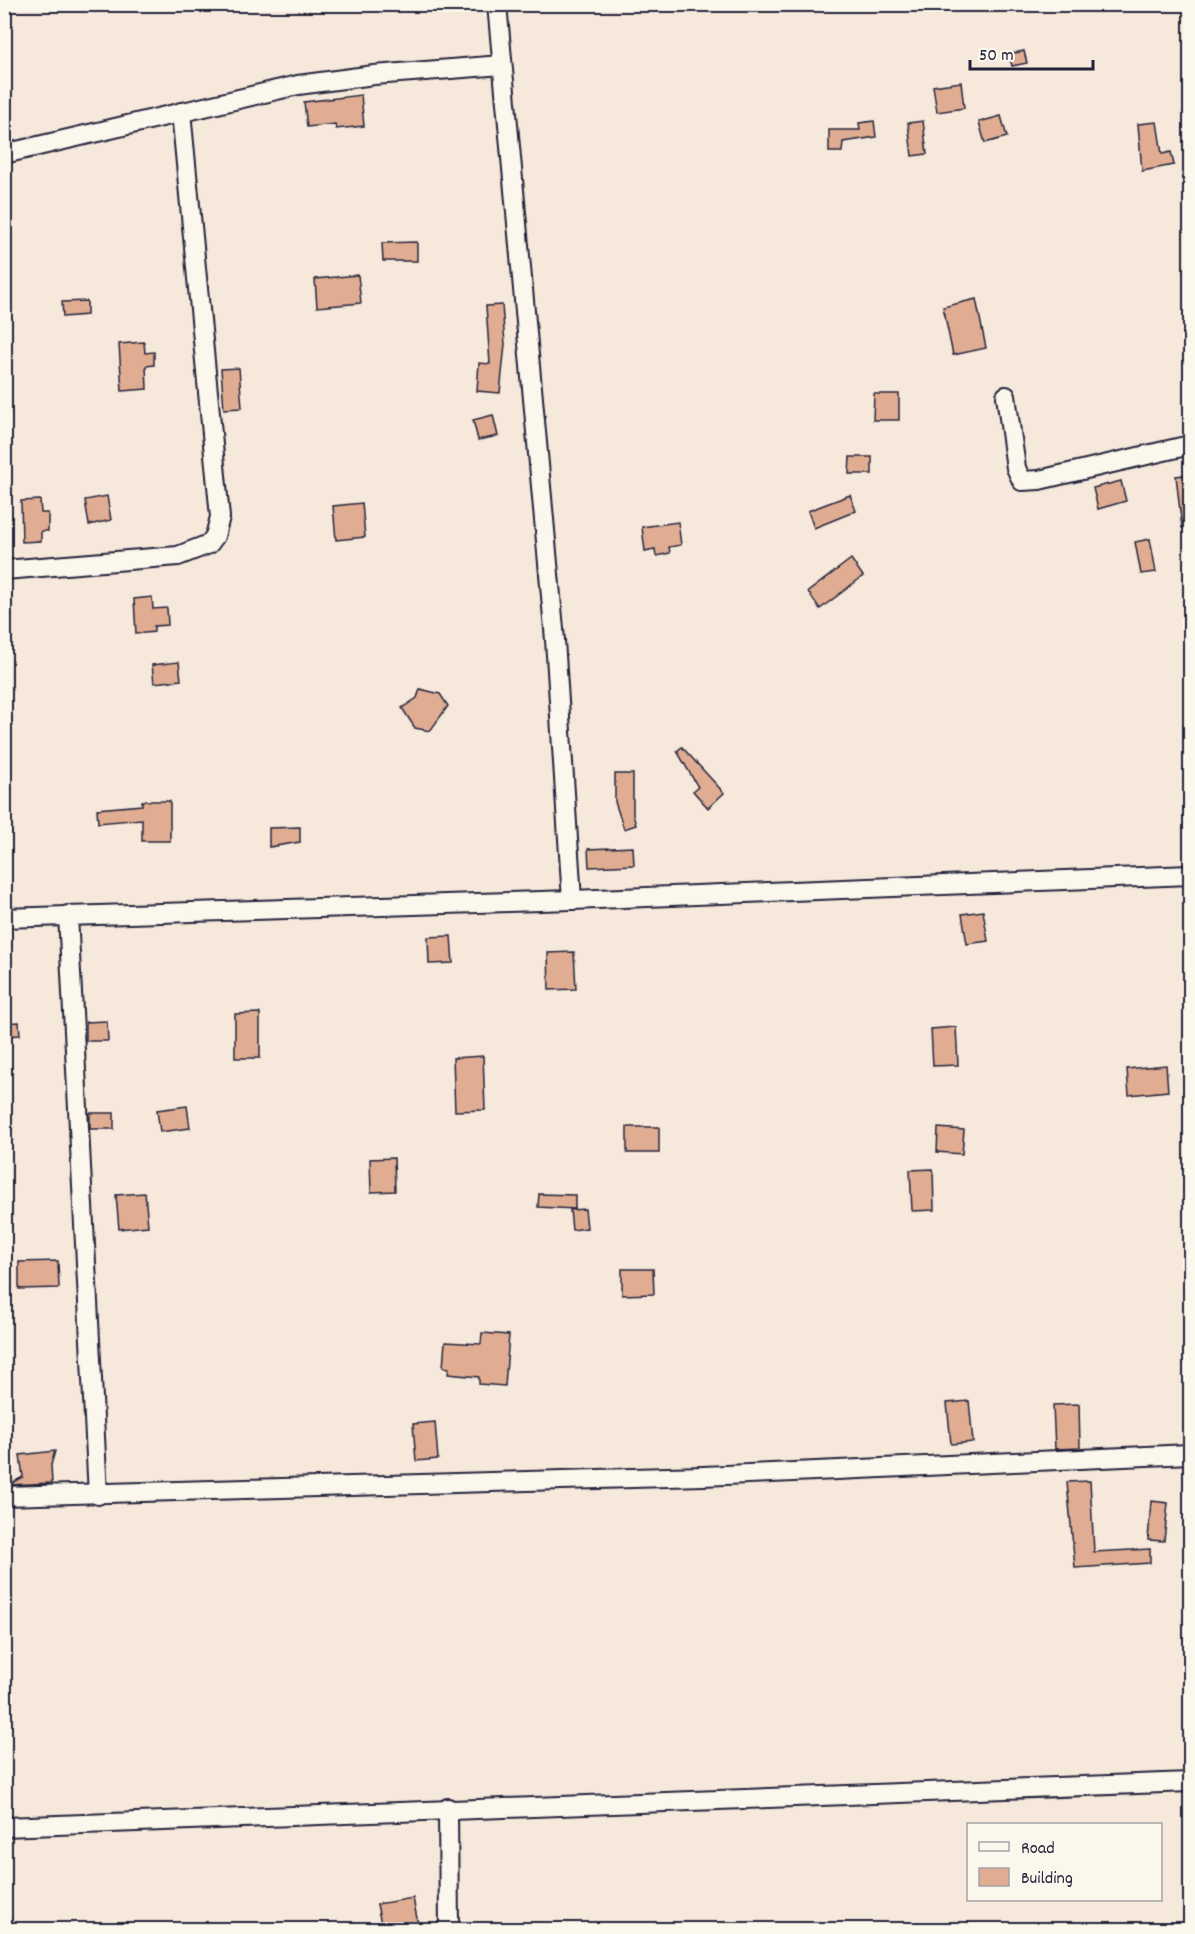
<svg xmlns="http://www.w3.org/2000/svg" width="1195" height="1934" font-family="Dekko,sans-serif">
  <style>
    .building { fill: #e0ad93; stroke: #22223b; stroke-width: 1.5 }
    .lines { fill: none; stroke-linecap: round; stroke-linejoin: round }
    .minor-casing { stroke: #22223b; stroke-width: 22 }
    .minor { stroke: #fbf7ec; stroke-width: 18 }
  </style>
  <rect width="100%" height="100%" fill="#f6e8da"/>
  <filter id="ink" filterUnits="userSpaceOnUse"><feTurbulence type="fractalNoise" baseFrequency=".0167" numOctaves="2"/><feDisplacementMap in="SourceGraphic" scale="12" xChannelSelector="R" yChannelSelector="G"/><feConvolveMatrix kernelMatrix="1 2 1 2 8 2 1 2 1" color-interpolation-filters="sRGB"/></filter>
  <g filter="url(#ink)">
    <g class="building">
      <polygon points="1024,51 1027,63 1012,66 1009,54"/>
      <polygon points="961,82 964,108 937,112 933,86"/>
      <polygon points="361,95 364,126 336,129 335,124 307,127 304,102"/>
      <polygon points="1001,116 1007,137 985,143 979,122"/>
      <polygon points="874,121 876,137 843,142 842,152 829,152 829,130 860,130 859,123"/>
      <polygon points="923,121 927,154 912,156 908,123"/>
      <polygon points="1157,122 1162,154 1171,152 1174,165 1142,171 1138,124"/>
      <polygon points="417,242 417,261 383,261 382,243"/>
      <polygon points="358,275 361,303 317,307 315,279"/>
      <polygon points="976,299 986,348 953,355 943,307"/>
      <polygon points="87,301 87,315 63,317 62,302"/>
      <polygon points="502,305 505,344 500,393 477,391 479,363 490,364 486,306"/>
      <polygon points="144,342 145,353 154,352 154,365 146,366 147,389 122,391 119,344"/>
      <polygon points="239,368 242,408 224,409 221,369"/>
      <polygon points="874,394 899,394 899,420 873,420"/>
      <polygon points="493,415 498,436 478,440 473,420"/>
      <polygon points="850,457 872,457 872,474 849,474"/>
      <polygon points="1191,474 1191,527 1182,528 1176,476"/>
      <polygon points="1121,481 1126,501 1098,509 1093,488"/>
      <polygon points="850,495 856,511 814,528 808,511"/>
      <polygon points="107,496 111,520 89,525 85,500"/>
      <polygon points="40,500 41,513 48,513 48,531 41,531 41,541 22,542 21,501"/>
      <polygon points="362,503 365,537 336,540 333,506"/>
      <polygon points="678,522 681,545 669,547 670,553 656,556 655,549 645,551 642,527"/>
      <polygon points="1150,539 1156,572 1141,574 1135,542"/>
      <polygon points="851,559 863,576 820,609 808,592"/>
      <polygon points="152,597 153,609 167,608 168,625 154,626 154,632 136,634 134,599"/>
      <polygon points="179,662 181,680 154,683 152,665"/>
      <polygon points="420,689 440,694 448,706 430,731 415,728 402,708 417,698"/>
      <polygon points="682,747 724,793 708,808 693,791 698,787 677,751"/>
      <polygon points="615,774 633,774 633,815 636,825 624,829 615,802"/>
      <polygon points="142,801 170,801 170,841 142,841 142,819 98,823 97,809 142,805"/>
      <polygon points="300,827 300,842 269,847 269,828"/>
      <polygon points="633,847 634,865 589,867 588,849"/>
      <polygon points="983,911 988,941 967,944 962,914"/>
      <polygon points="451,936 453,963 429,964 428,937"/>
      <polygon points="574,952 576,989 549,990 548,953"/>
      <polygon points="260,1013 260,1058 235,1058 235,1014"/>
      <polygon points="107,1021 108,1041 86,1041 86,1022"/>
      <polygon points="19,1022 20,1035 4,1036 4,1023"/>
      <polygon points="956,1027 958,1065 933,1066 931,1029"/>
      <polygon points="483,1056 485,1110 455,1111 453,1058"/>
      <polygon points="1166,1065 1168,1091 1129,1095 1127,1069"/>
      <polygon points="187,1106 190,1128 160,1132 157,1110"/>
      <rect x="90" y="1113" width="24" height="16"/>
      <rect x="627" y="1127" width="32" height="26"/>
      <polygon points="938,1128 964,1130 962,1154 937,1152"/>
      <polygon points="394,1158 395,1191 371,1192 370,1159"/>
      <polygon points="933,1169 934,1210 912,1211 910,1170"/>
      <polygon points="145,1193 148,1226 119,1229 116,1195"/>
      <polygon points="539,1194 575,1195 575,1209 538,1207"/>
      <polygon points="585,1209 587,1228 572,1230 570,1210"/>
      <polygon points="58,1261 59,1288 19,1289 19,1262"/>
      <polygon points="622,1269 653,1269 654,1294 622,1295"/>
      <polygon points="482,1333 509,1335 505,1386 479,1384 479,1377 448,1374 449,1368 443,1367 445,1342 481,1344"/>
      <polygon points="969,1401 973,1442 951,1444 947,1403"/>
      <polygon points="1079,1404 1080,1448 1055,1449 1053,1405"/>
      <polygon points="435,1422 438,1459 416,1461 413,1424"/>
      <polygon points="55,1451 51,1465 52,1483 8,1485 23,1477 20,1455"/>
      <polygon points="1090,1481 1094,1552 1150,1549 1150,1563 1075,1568 1067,1482"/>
      <polygon points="1151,1501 1168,1503 1164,1541 1148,1540"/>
      <polygon points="413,1898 419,1929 382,1929 377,1904"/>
    </g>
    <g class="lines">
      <defs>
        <g id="minor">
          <polyline points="497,4 555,640 572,900"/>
          <polyline points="4,154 298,85 374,75 502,65"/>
          <polyline points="1006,396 1016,468 1022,481 1039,480 1190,445"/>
          <polyline points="4,570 178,556 209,544 215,536 220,517 181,112"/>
          <polyline points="68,915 98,1495"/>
          <polyline points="4,918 572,900 1190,875"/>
          <polyline points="4,1496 703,1476 1190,1454"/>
          <polyline points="448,1808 449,1930"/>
          <polyline points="4,1827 1190,1782"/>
        </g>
      </defs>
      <use href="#minor" class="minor-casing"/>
      <use href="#minor" class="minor"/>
    </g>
  </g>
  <rect width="1195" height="1934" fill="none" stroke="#fbf7ec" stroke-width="24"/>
  <rect x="12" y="12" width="1171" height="1910" fill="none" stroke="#22223b" stroke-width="2" filter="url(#ink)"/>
  <rect x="967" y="1823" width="195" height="78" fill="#fbf7ec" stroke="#a4a2a5" stroke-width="1.5"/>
  <rect x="979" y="1842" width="30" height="9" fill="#fbf7ec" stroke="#a4a2a5" stroke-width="1.5"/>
  <text x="1021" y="1853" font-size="18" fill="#22223b">Road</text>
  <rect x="979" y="1868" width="30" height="18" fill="#e0ad93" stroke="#a4a2a5" stroke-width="1.5"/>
  <text x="1021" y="1883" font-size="18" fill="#22223b">Building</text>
  <path d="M970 60v9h123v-9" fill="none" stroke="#22223b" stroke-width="3"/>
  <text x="979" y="60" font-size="18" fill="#22223b" stroke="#fbf7ec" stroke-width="4.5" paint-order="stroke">50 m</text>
</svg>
